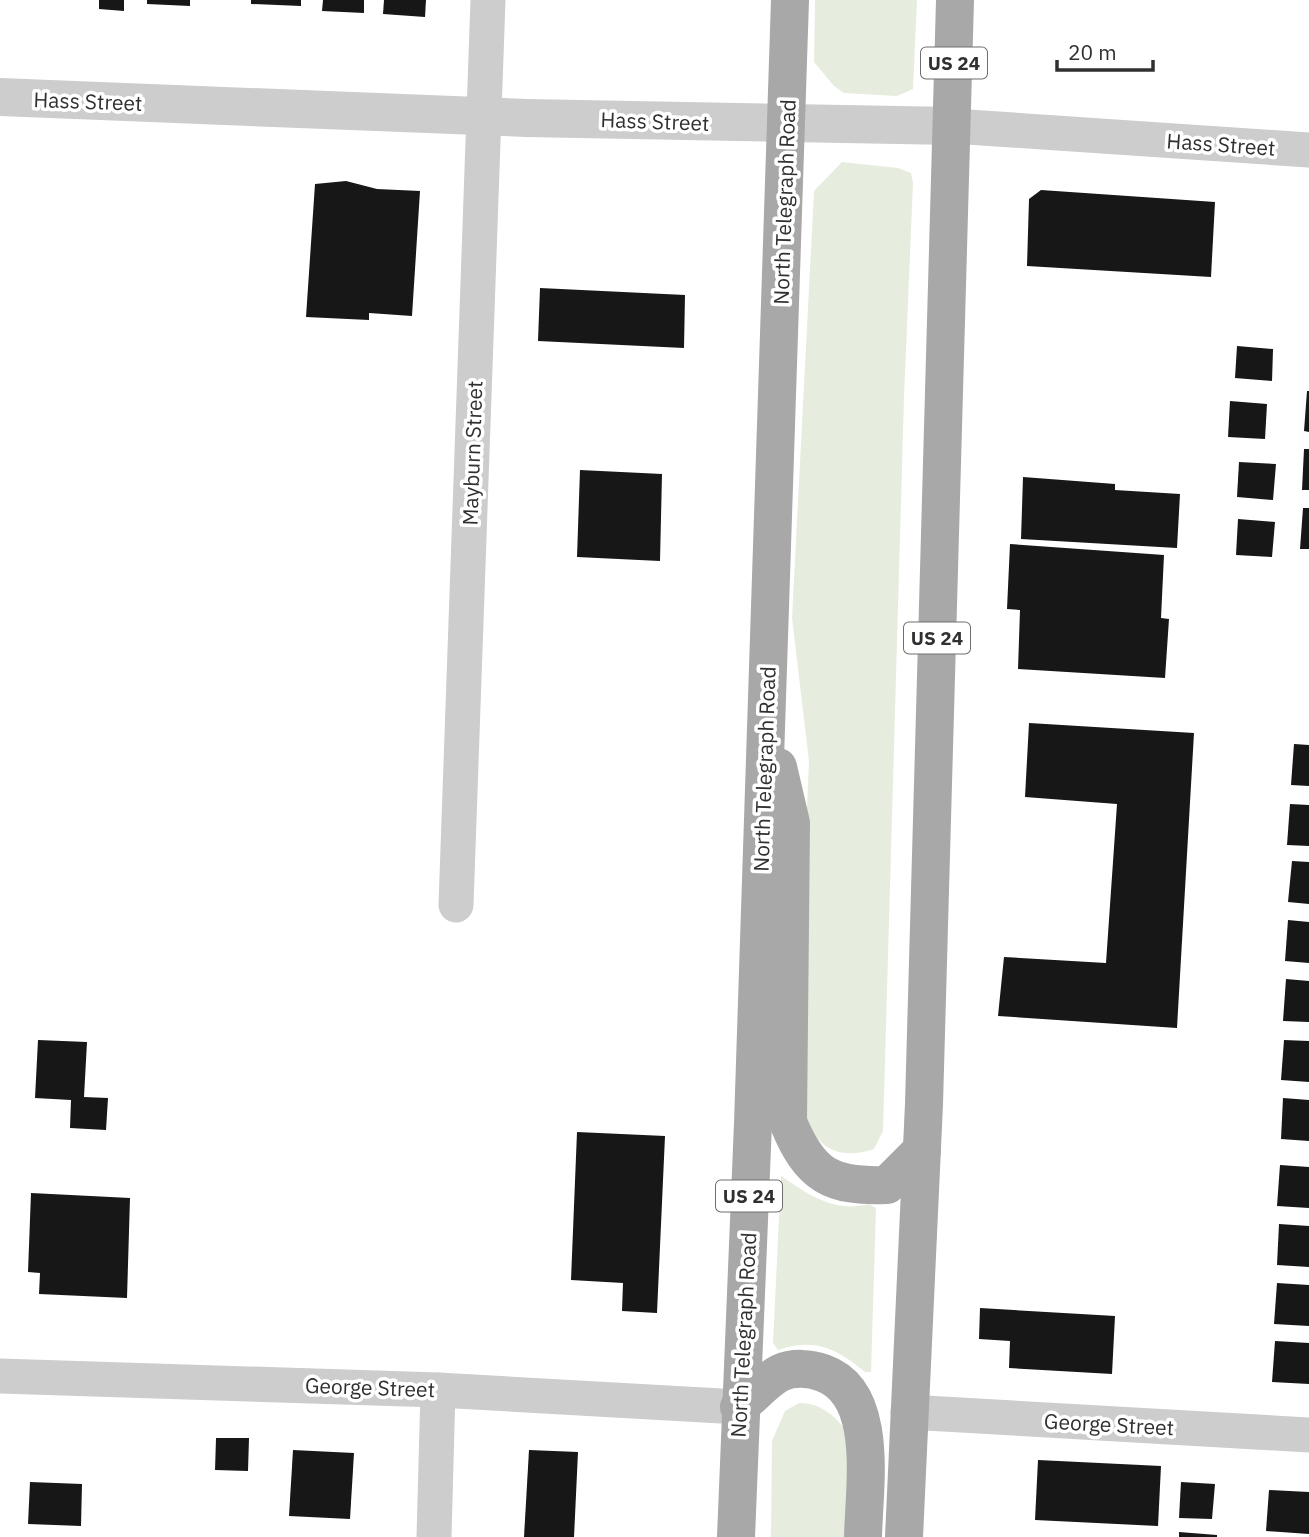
<svg xmlns="http://www.w3.org/2000/svg" width="1309" height="1537" font-family="'IBM Plex Sans',sans-serif">
  <style>
    .green { fill: #e6edde }
    .building { fill: #171717 }
    .lines { fill: none; stroke-linecap: round; stroke-linejoin: round }
    .minor { stroke: #cdcdcd; stroke-width: 35 }
    .tertiary { stroke: #cdcdcd; stroke-width: 38 }
    .primary { stroke: #a8a8a8; stroke-width: 38 }
    .labels { text-anchor: middle; dominant-baseline: central; stroke-width: 7; stroke-linejoin: round; paint-order: stroke }
    .shield { fill: #fff; stroke: #6e6e6e; stroke-width: 2 }
    .shield-label { font-size: 19px; font-weight: bold; fill: #303030 }
    .street-label { font-size: 21px; fill: #303030; stroke: #fff }
  </style>
  <rect width="100%" height="100%" fill="#fff"/>
  <g class="green">
    <polygon points="815,0 917,0 913,89 897,96 844,93 834,86 814,62"/>
    <path d="M842,162L898,168L911,173L913,183L904,397L883,1131L874,1149C823,1166 806,1130 795,1088L809,761L792,618L814,191Z"/>
    <path d="M781,1176C809,1195 834,1213 869,1204L876,1208L871,1372H865C838,1349 814,1337 778,1350L773,1343Z"/>
    <path d="M799,1403C821,1403 833,1415 846,1430L849,1537H771L772,1441L785,1411Z"/>
  </g>
  <g class="building">
    <polygon points="99,0 124,0 124,11 99,9"/>
    <polygon points="147,0 190,0 190,6 147,4"/>
    <polygon points="251,0 301,0 301,6 251,4"/>
    <polygon points="323,0 364,0 364,13 322,11"/>
    <polygon points="384,0 426,0 425,17 383,14"/>
    <polygon points="346,181 377,189 420,191 412,316 369,313 369,320 306,317 315,184"/>
    <polygon points="1041,190 1215,202 1211,277 1027,266 1029,199"/>
    <polygon points="540,288 685,295 684,348 538,341"/>
    <polygon points="1237,346 1273,349 1272,381 1235,378"/>
    <polygon points="1307,391 1309,391 1309,432 1304,431"/>
    <polygon points="1230,401 1267,404 1265,439 1228,437"/>
    <polygon points="1304,449 1309,449 1309,490 1302,490"/>
    <polygon points="1239,462 1276,464 1273,500 1237,497"/>
    <polygon points="580,470 662,474 660,561 577,557"/>
    <polygon points="1023,477 1115,484 1115,490 1180,494 1177,548 1021,539"/>
    <polygon points="1303,508 1309,508 1309,549 1300,549"/>
    <polygon points="1238,519 1275,522 1272,557 1236,555"/>
    <polygon points="1010,544 1164,555 1161,618 1169,619 1165,678 1018,669 1020,610 1007,609"/>
    <polygon points="1029,723 1194,733 1177,1028 998,1016 1004,957 1106,963 1117,804 1025,797"/>
    <polygon points="1294,744 1309,745 1309,786 1291,785"/>
    <polygon points="1290,804 1309,805 1309,846 1287,845"/>
    <polygon points="1292,861 1309,862 1309,904 1288,902"/>
    <polygon points="1288,920 1309,922 1309,963 1285,961"/>
    <polygon points="1286,979 1309,981 1309,1022 1283,1021"/>
    <polygon points="38,1040 87,1042 84,1097 108,1098 106,1130 70,1128 71,1100 35,1098"/>
    <polygon points="1284,1040 1309,1041 1309,1082 1281,1080"/>
    <polygon points="1283,1098 1309,1100 1309,1141 1281,1139"/>
    <polygon points="577,1132 665,1136 657,1313 622,1311 623,1283 571,1280"/>
    <polygon points="1280,1165 1309,1167 1309,1208 1277,1206"/>
    <polygon points="31,1193 130,1198 127,1298 39,1294 40,1273 28,1272"/>
    <polygon points="1279,1224 1309,1226 1309,1267 1277,1265"/>
    <polygon points="1277,1283 1309,1285 1309,1326 1274,1324"/>
    <polygon points="980,1308 1115,1316 1112,1374 1009,1368 1010,1341 979,1339"/>
    <polygon points="1275,1341 1309,1343 1309,1384 1272,1382"/>
    <polygon points="216,1438 249,1438 248,1471 215,1470"/>
    <polygon points="293,1450 354,1453 350,1519 289,1516"/>
    <polygon points="529,1450 578,1452 574,1537 524,1537"/>
    <polygon points="1038,1460 1161,1466 1158,1526 1035,1520"/>
    <polygon points="30,1482 82,1484 81,1526 28,1524"/>
    <polygon points="1181,1482 1215,1484 1212,1519 1179,1518"/>
    <polygon points="1269,1490 1309,1492 1309,1534 1266,1531"/>
    <polygon points="1179,1532 1217,1535 1217,1537 1179,1537"/>
  </g>
  <g class="lines">
    <g class="minor">
      <polyline points="953,126 1309,150"/>
      <polyline points="456,905 488,0"/>
      <polyline points="0,1376 438,1390 739,1407"/>
      <polyline points="908,1412 1309,1435"/>
      <polyline points="434,1537 438,1390"/>
    </g>
    <polyline class="tertiary" points="0,97 527,118 953,126"/>
    <g class="primary">
      <path d="M778,767L791,823L788,1122C810,1176 831,1187 887,1185L922,1150"/>
      <path d="M739,1407C752,1397 766,1380 780,1373C793,1367 810,1368 823,1373C880,1393 864,1487 863,1537"/>
      <polyline points="736,1537 753,1123 790,0"/>
      <polyline points="904,1537 924,1104 955,0"/>
    </g>
  </g>
  <g class="labels">
    <g class="shield">
      <rect x="921" y="47.5" width="66" height="31" rx="5"/>
      <rect x="904" y="622.5" width="66" height="31" rx="5"/>
      <rect x="716" y="1180.5" width="66" height="31" rx="5"/>
    </g>
    <g class="shield-label">
      <text x="954" y="63">US 24</text>
      <text x="937" y="638">US 24</text>
      <text x="749" y="1196">US 24</text>
    </g>
    <g class="street-label">
      <text transform="translate(88 101) rotate(2)">Hass Street</text>
      <text transform="translate(655 121) rotate(2)">Hass Street</text>
      <text transform="translate(1221 144) rotate(4)">Hass Street</text>
      <text transform="translate(784 202) rotate(-88)">North Telegraph Road</text>
      <text transform="translate(472 453) rotate(-88)">Mayburn Street</text>
      <text transform="translate(764 769) rotate(-88)">North Telegraph Road</text>
      <text transform="translate(743 1335) rotate(-87)">North Telegraph Road</text>
      <text transform="translate(370 1387) rotate(2)">George Street</text>
      <text transform="translate(1109 1424) rotate(3)">George Street</text>
    </g>
  </g>
  <path d="M1057 60v10h96v-10" fill="none" stroke="#303030" stroke-width="3.5"/>
  <text x="1068" y="60" font-size="21" fill="#303030" stroke="#ffffff" stroke-width="5" paint-order="stroke">20 m</text>
</svg>
